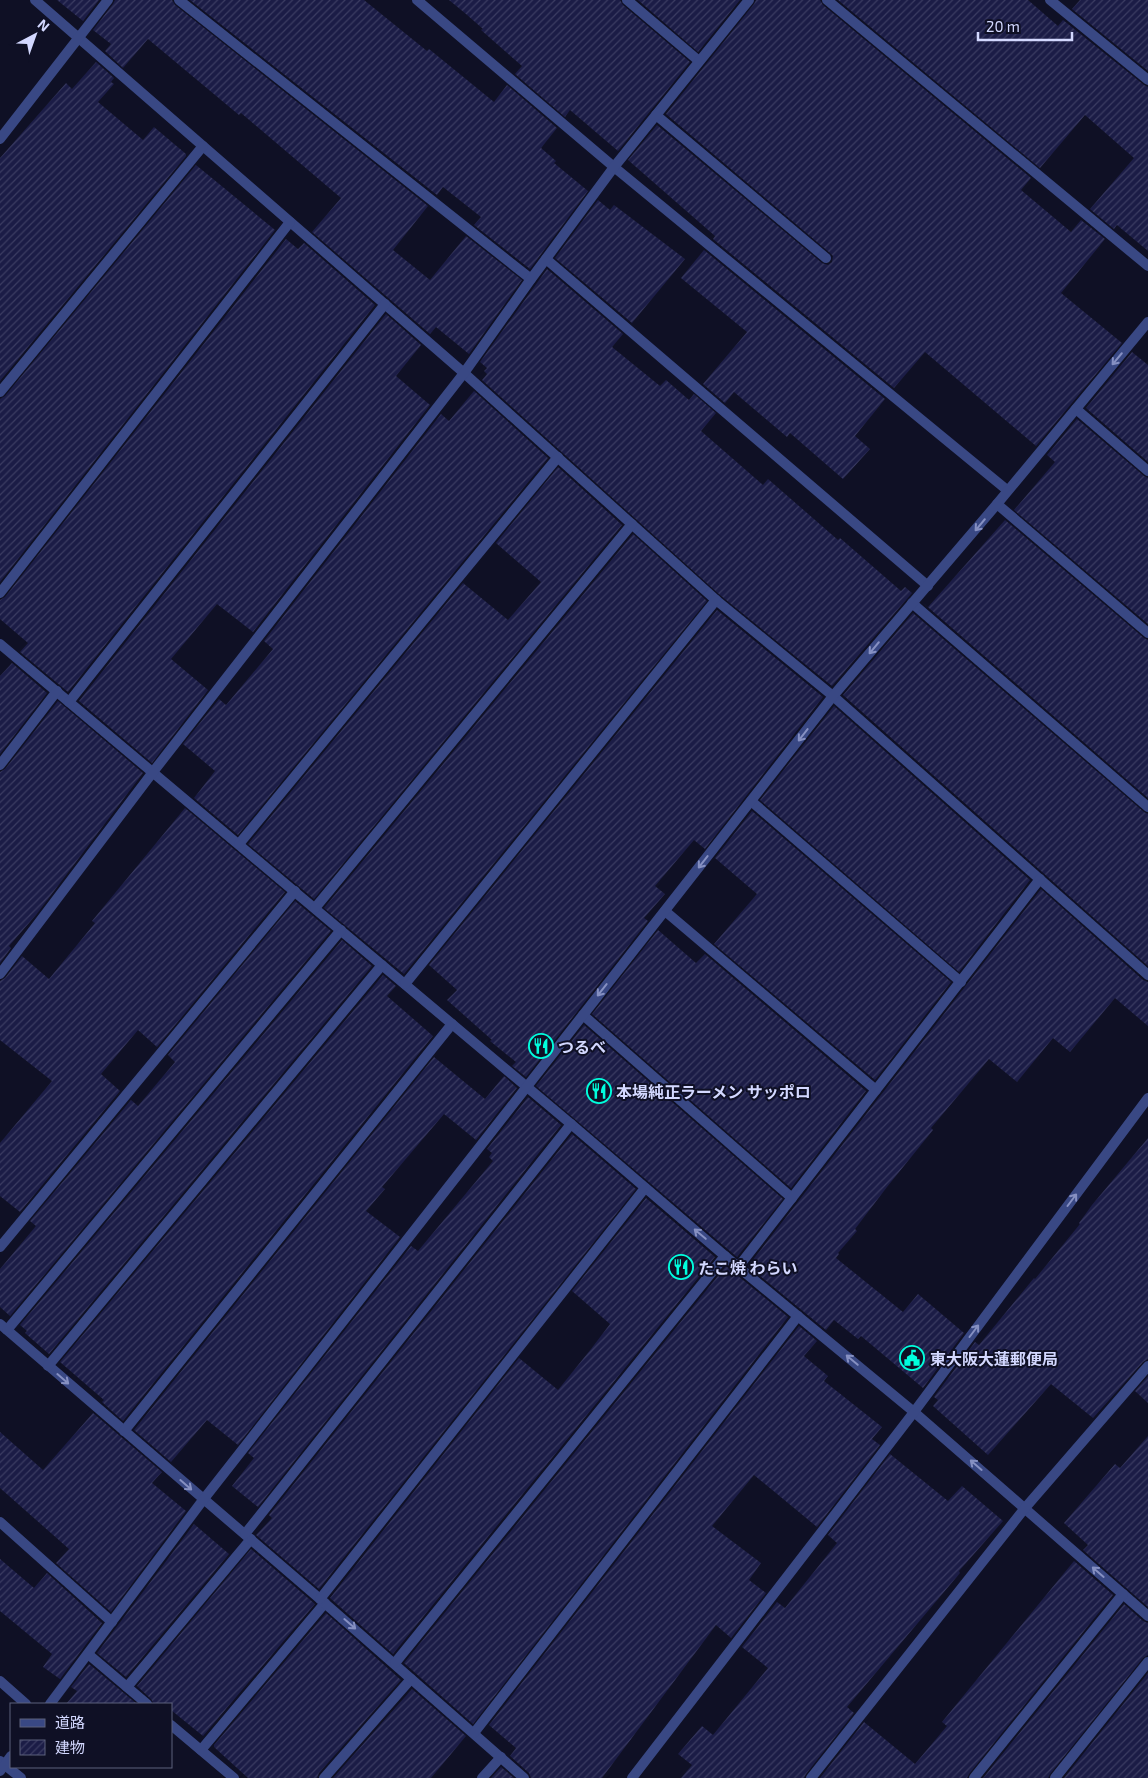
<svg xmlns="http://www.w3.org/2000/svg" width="1148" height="1778" font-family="'Exo 2','Noto Sans JP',sans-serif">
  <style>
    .building { fill: url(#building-hatch) }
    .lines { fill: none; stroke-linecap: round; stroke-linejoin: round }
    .lane { stroke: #394884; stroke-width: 10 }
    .street { stroke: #394884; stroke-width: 10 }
    .oneway { stroke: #8690c2 }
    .labels { text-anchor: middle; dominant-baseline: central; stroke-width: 4; stroke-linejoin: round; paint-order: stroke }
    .poi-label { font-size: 16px; font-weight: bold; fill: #d3d8ff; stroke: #0f1025; text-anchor: start }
  </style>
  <defs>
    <pattern id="building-hatch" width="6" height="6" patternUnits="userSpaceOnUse" patternTransform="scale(1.25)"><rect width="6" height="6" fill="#1b1c46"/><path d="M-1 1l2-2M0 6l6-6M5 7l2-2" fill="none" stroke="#3b3c62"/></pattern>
  </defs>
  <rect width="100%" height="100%" fill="#0f1025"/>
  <g class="building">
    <polygon points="57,0 99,0 83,21"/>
    <polygon points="115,0 172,0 175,5 428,206 393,250 430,280 466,236 522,280 469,354 436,327 430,334 312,232 341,198 241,113 239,115 148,39 123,68 105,51 111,44 93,30 113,4"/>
    <polygon points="190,0 364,0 427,51 429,49 494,102 507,85 557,128 541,148 556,161 554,163 588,191 530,269 474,225 481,217 443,187 437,195"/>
    <polygon points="449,0 620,0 623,5 690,62 618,151 570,110 565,117 515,74 522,66 481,30 483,29 466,14"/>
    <polygon points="638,0 740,0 698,52"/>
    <polygon points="756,0 820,0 823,5 1031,178 1021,190 1071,232 1081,220 1105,239 1061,293 1122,343 1036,446 925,352 894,388 713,239 715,236 628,160 657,125 822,263 828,265 832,262 833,256 830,253 666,114 754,4"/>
    <polygon points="838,0 1028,0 1058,26 1063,20 1144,85 1148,87 1148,251 1117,225 1114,229 1090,209 1134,158 1085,115 1040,168"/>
    <polygon points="1080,0 1148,0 1148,71 1072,9"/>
    <polygon points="96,62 114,78 111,82 114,84 98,102 143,140 154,127 186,154 186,156 0,381 0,158 66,83 72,89"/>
    <polygon points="196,165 275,230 0,582 0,399 5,396"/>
    <polygon points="598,200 610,210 614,205 685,259 632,323 555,258"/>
    <polygon points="286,239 298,249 304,243 375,305 68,692 20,652 28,643 0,619 0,600 5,597"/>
    <polygon points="704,250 885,399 855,436 870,449 843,479 790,433 787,437 734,392 725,403 703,384 747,332 681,278"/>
    <polygon points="547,269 623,334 612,347 660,386 666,380 689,400 694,394 716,413 701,431 763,485 768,479 838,540 840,538 901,591 905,587 912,593 832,686 720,595 482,380 487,374 484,371 487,368 480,362"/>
    <polygon points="386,314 421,345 396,376 430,405 253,632 217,604 171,659 208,690 152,763 79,701"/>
    <polygon points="1132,352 1148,365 1148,462 1086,408"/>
    <polygon points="474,391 548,458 238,835 194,798 215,771 183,744 219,699 226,705 273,649 264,641 441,414 449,421"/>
    <polygon points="1077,419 1144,476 1148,478 1148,624 1014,510 1055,462 1047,455"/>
    <polygon points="558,467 622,525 314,899 248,844 463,583 508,620 541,582 496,543"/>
    <polygon points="1005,520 1144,638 1148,640 1148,798 922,602 928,607"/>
    <polygon points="633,534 707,601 404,974 324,908"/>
    <polygon points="717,610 823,697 705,849 694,840 655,886 665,894 644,918 648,921 526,1077 512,1066 516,1062 490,1041 492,1040 447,1000 457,990 429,965"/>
    <polygon points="913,613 1144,812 1148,814 1148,966 843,695"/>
    <polygon points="12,663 47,693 0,754 0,676"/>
    <polygon points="58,701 143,773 36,915 9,946 11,948 0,963 0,772 5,769"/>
    <polygon points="834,706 1030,880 959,972 760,800"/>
    <polygon points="185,808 285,892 157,1047 138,1030 101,1074 120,1091 20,1212 0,1196 0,1143 52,1081 0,1040 0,981 5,978 22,956 49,979 95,923 92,921"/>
    <polygon points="752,811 951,982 875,1080 714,944 757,894 715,858"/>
    <polygon points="1041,889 1143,980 1148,982 1148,1026 1115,998 1070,1052 1053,1038 1017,1082 989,1059 931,1128 933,1130 887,1187 855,1229 857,1231 838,1253 839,1254 836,1258 903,1312 918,1294 964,1333 923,1388 861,1336 858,1339 834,1320 826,1330 748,1266"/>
    <polygon points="295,901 331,931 10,1316 0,1307 0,1269 36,1226 30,1221 131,1100 138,1106 175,1062 168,1055"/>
    <polygon points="658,930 696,963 705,954 866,1091 791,1188 592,1014"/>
    <polygon points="342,940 372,966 49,1354 25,1333 27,1331 20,1325"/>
    <polygon points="383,975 396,986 387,996 433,1036 123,1421 102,1402 104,1400 60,1362"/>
    <polygon points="584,1025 783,1199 737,1257 536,1086"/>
    <polygon points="434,1057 485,1099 504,1076 517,1088 476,1140 444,1114 382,1187 385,1189 366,1211 400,1237 238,1445 207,1420 171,1462 134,1430"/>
    <polygon points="528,1097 561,1125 258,1507 232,1486 254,1458 248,1453 411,1246 418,1251 493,1161 489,1157 492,1153 487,1149"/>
    <polygon points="572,1134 636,1189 319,1589 256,1535 272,1518 269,1515"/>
    <polygon points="1148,1138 1148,1359 1143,1362 1093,1418 1051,1384 988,1455 933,1406 938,1400 934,1397 975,1342 979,1345 1034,1278 1035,1279 1080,1224 1079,1223 1092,1205"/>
    <polygon points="646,1198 715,1257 393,1654 330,1598 519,1358 558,1390 591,1349 610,1324 572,1291"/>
    <polygon points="726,1266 788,1317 473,1724 404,1663"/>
    <polygon points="799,1326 817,1341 804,1356 828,1376 824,1381 882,1427 872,1439 880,1445 817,1527 754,1475 712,1526 761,1563 749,1580 766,1593 731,1638 716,1625 602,1778 531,1778 529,1773 510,1756 516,1748 489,1725"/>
    <polygon points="1148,1376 1148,1403 1135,1391"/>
    <polygon points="93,1413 162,1472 152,1483 186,1511 111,1612 56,1563 69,1549 0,1488 0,1432 43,1470"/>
    <polygon points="1148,1436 1148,1607 1083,1550 1088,1545 1064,1523 1115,1464 1120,1468"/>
    <polygon points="890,1454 948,1501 962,1486 1003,1521 959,1571 960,1573 847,1707 854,1713 806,1774 804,1778 681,1778 692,1765 678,1754 702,1726 713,1735 768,1668 742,1647 777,1602 785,1608 837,1543 828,1535"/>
    <polygon points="194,1524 229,1554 126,1677 97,1653"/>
    <polygon points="251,1549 315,1604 203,1736 171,1710 171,1704 154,1704 151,1699 137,1686"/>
    <polygon points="0,1559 34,1588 47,1573 102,1623 60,1679 43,1667 52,1654 0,1611"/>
    <polygon points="1074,1561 1113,1595 969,1774 967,1778 820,1778 864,1722 915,1764 947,1726 942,1722"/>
    <polygon points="1124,1604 1143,1621 1148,1623 1148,1655 1143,1658 1050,1774 1048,1778 983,1778"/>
    <polygon points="326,1613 401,1680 319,1773 317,1778 248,1778 214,1747 214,1745"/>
    <polygon points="89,1664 137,1704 66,1704 77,1691 71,1687"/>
    <polygon points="1148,1673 1148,1778 1064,1778"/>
    <polygon points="412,1689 466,1736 431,1778 333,1778"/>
    <polygon points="501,1767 514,1778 491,1778"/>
  </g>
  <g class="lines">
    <g class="lane">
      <polyline points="656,115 826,258"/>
      <polyline points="127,1687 251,1539"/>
      <polyline points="201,1750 325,1603"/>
      <polyline points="324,1778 411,1679"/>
      <polyline points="482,1778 501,1757"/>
    </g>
    <g class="street">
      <polyline points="35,0 464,373 716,600 833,696 1148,975"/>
      <polyline points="179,0 531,279"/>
      <polyline points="417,0 614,167 1007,490"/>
      <polyline points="627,0 699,61"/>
      <polyline points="827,0 1148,266"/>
      <polyline points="1050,0 1148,80"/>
      <polyline points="0,139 108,0"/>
      <polyline points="546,259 928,586"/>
      <polyline points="0,392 203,146"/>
      <polyline points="1076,409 1148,471"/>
      <polyline points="997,504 1148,633"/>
      <polyline points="0,593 290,222"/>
      <polyline points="912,603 1148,807"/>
      <polyline points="0,644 571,1124 725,1256 914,1412 1148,1616"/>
      <polyline points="69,702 385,304"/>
      <polyline points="0,765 57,691"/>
      <polyline points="751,801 961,982"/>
      <polyline points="239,844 558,457"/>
      <polyline points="315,908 632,524"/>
      <polyline points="665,911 876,1090"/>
      <polyline points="0,974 153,772 464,373 531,279 614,167 749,0"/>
      <polyline points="405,984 716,600"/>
      <polyline points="583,1015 792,1198"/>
      <polyline points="0,1247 295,891"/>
      <polyline points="739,1266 1040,879"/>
      <polyline points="0,1324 320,1599 524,1778"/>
      <polyline points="7,1330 341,930"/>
      <polyline points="48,1366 382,965"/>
      <polyline points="124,1431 452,1024"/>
      <polyline points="0,1522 112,1622"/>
      <polyline points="245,1534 571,1124"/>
      <polyline points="320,1599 645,1188"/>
      <polyline points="88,1654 147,1704"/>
      <polyline points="395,1663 725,1256"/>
      <polyline points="0,1681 26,1704"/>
      <polyline points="50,1704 203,1500 833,696 997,504 1148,322"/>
      <polyline points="171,1725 234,1778"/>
      <polyline points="474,1733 798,1316"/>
      <polyline points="0,1761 21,1778"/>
      <polyline points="0,1771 11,1756"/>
      <polyline points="632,1778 914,1412 1148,1098"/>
      <polyline points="811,1778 1025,1508 1148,1366"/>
      <polyline points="974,1778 1123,1594"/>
      <polyline points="1055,1778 1148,1662"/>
    </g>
  </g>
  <defs><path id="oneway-shaft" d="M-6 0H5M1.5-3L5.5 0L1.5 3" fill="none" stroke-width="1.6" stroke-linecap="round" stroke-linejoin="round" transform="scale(1.25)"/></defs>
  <g class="oneway">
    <use href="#oneway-shaft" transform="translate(1117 359) rotate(130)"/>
    <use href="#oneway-shaft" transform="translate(980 525) rotate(130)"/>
    <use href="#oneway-shaft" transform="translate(874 648) rotate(130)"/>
    <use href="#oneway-shaft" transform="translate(803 735) rotate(128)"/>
    <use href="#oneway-shaft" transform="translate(703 862) rotate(128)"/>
    <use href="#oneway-shaft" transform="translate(602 990) rotate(128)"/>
    <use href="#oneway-shaft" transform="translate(1072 1200) rotate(-53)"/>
    <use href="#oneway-shaft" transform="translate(700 1234) rotate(-140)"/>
    <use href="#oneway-shaft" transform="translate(974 1331) rotate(-53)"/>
    <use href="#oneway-shaft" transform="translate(852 1360) rotate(-140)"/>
    <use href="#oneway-shaft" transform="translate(63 1379) rotate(41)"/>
    <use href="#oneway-shaft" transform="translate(976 1465) rotate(-139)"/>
    <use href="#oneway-shaft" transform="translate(186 1485) rotate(41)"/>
    <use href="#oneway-shaft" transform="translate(1098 1572) rotate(-139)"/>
    <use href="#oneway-shaft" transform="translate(350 1624) rotate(41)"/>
  </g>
  <defs>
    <symbol id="restaurant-ring" viewBox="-11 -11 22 22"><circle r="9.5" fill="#0f1025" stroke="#00fedd" stroke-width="1.5"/><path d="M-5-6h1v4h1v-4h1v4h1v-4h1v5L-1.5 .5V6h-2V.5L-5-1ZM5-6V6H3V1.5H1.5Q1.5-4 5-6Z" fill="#00fedd"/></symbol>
    <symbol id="civic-ring" viewBox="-11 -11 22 22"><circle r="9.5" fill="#0f1025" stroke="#00fedd" stroke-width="1.5"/><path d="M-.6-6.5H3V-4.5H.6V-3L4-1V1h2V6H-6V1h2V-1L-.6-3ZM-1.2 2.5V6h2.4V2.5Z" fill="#00fedd"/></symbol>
  </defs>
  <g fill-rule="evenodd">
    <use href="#restaurant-ring" x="527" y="1032" width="28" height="28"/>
    <use href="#restaurant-ring" x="585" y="1077" width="28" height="28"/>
    <use href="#restaurant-ring" x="667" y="1253" width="28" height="28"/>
    <use href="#civic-ring" x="898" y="1344" width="28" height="28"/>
  </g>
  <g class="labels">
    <g class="poi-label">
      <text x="558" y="1046">つるべ</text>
      <text x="616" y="1091">本場純正ラーメン サッポロ</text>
      <text x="698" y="1267">たこ焼 わらい</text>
      <text x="930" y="1358">東大阪大蓮郵便局</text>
    </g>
  </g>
  <rect x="10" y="1703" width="162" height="65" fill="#0f1025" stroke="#5d607c"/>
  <rect x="20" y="1719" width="25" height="8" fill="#394884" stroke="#5d607c"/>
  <text x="55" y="1728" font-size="15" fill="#d3d8ff">道路</text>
  <rect x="20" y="1740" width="25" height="15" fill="url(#building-hatch)" stroke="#5d607c"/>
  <text x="55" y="1753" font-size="15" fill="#d3d8ff">建物</text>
  <g transform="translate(35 35) rotate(41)" stroke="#0f1025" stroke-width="4" paint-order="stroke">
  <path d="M0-4L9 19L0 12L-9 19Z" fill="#d3d8ff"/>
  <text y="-8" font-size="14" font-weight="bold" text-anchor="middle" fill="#d3d8ff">N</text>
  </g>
  <path d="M978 32v8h94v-8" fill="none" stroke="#d3d8ff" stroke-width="2.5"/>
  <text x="986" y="32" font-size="15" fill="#d3d8ff" stroke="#0f1025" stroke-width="4" paint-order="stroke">20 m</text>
</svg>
